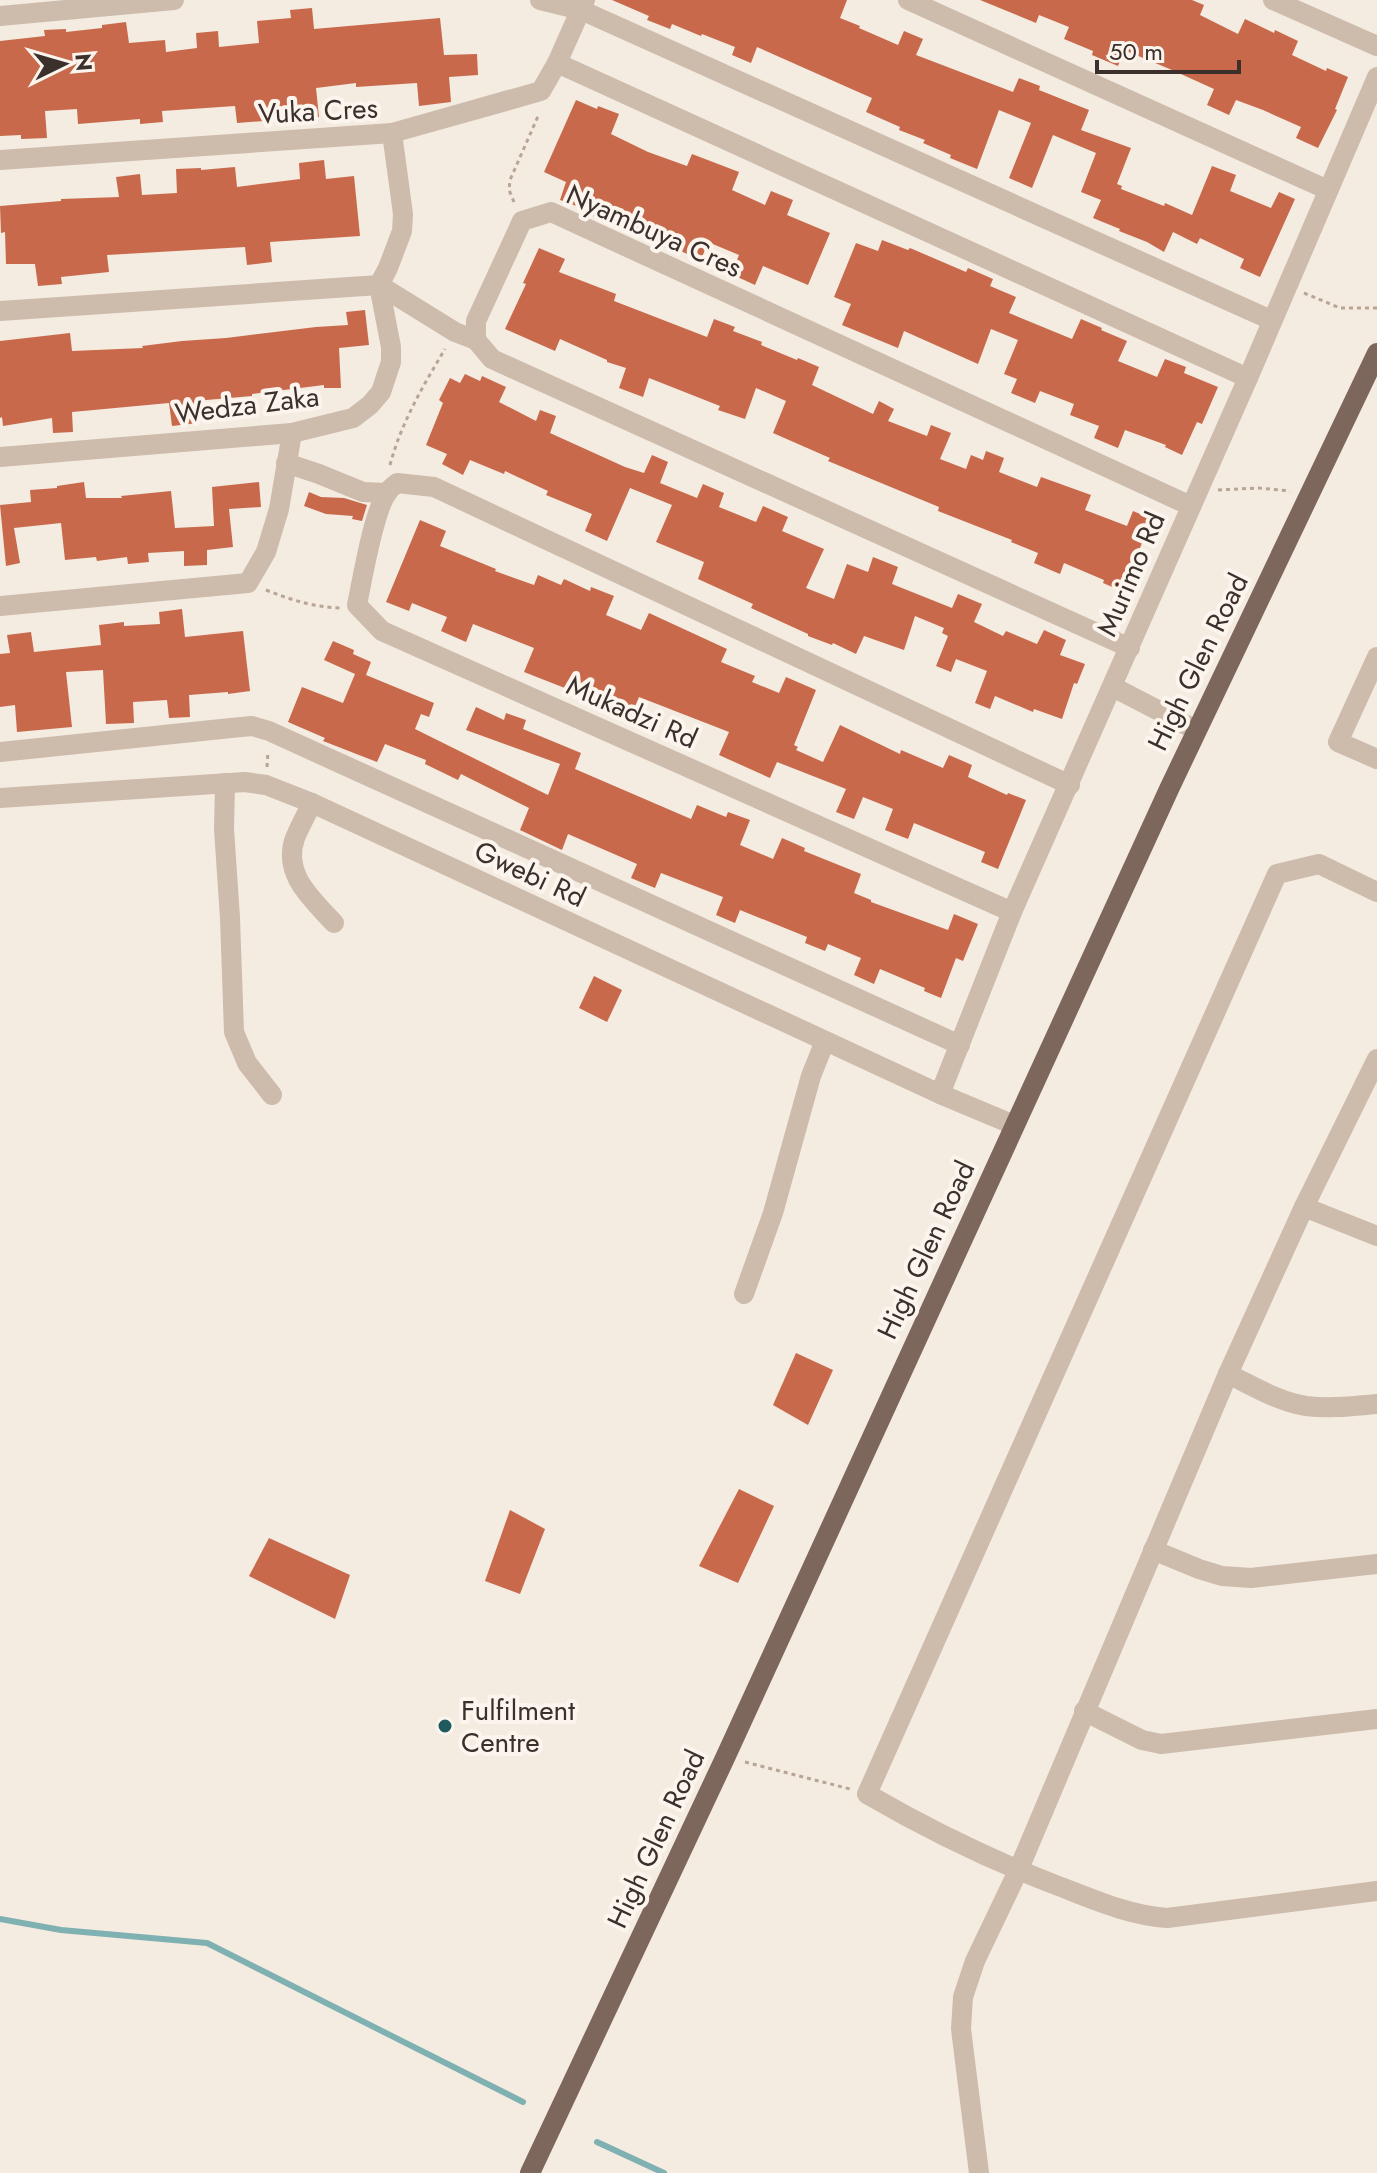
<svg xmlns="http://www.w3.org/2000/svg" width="1377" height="2173" font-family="Jost,sans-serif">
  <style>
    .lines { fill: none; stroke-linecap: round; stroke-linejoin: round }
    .stream { stroke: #7fb0b2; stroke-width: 6 }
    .building { fill: #c8694b }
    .path { stroke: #b9a596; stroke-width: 3; stroke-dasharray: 4 4; stroke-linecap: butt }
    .minor { stroke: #cdbbac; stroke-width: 20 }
    .major { stroke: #7d675c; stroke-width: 20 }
    .poi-dot { fill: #1f5a5e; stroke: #fbf5ee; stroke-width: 3 }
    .labels { text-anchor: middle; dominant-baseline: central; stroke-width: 8; stroke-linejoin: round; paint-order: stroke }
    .street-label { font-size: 28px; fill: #3b302b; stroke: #fbf5ee }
    .poi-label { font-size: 28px; fill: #3b302b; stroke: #fbf5ee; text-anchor: start }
  </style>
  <rect width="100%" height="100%" fill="#f4ebe1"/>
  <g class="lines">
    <g class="stream">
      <polyline points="0,1919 61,1930 207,1943 523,2102"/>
      <polyline points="597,2142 664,2173"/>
    </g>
  </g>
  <g class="building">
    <polygon points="612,0 847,0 840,18 860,26 859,28 898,45 904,31 923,39 916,55 1013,92 1019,78 1040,86 1039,90 1089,110 1081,130 1131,148 1117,184 1122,186 1121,189 1164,206 1165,203 1192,215 1212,166 1236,175 1230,191 1271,208 1279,192 1295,199 1260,277 1240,268 1244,259 1200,238 1197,244 1173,232 1164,252 1147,242 1119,231 1120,229 1093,218 1101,200 1081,192 1096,153 1053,135 1032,188 1009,178 1031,123 999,110 977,169 950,158 951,155 923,143 925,140 899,130 900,127 866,112 872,98 856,91 757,47 751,63 732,55 735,47 702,34 701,36 672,24 670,29 647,20 649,16"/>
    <polygon points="980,0 1192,0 1204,5 1200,15 1238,34 1245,19 1274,33 1275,30 1298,41 1292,55 1326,71 1327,68 1348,77 1335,109 1337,110 1318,148 1296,138 1301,127 1263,110 1236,100 1229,115 1207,105 1214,89 1172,70 1124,50 1118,66 1092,55 1093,51 1064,39 1069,27 1039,15 1036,23"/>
    <polygon points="312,8 314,29 440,18 444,55 477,54 478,75 449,77 451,102 419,106 417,83 356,87 356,83 316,88 319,117 237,123 235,106 162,111 163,122 140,124 140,119 78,124 77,109 45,111 47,138 21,139 21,135 0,136 0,41 45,36 44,30 66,29 66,32 102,28 102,25 126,22 129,43 165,40 166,52 197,48 196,33 218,31 219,47 259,43 257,21 291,18 290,10"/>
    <polygon points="576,100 597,109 598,106 619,114 611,134 648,152 687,166 692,154 739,172 732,190 765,205 771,191 793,200 787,215 830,233 808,285 763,266 755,285 731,274 739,255 708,242 701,260 676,249 675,252 652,242 654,239 615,222 614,225 588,214 590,211 560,200 566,182 544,172"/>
    <polygon points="324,160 326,179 354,176 360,236 270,242 272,262 247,265 245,247 107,255 109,272 61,277 62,284 38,286 35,264 6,264 5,232 1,233 0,206 61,201 61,199 119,197 116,177 140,174 142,195 177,193 176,169 201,168 201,170 235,167 237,187 300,179 299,163"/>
    <polygon points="882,240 908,250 910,248 966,272 968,268 993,279 990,286 1016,297 1009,313 1072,339 1081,319 1102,328 1101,330 1127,341 1118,361 1157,377 1165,359 1186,367 1184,373 1218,387 1202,424 1197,422 1182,455 1165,447 1166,445 1125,430 1118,448 1094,438 1099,426 1070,415 1074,404 1040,391 1035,403 1011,393 1017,379 1004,374 1018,340 991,329 978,364 904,331 898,348 842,325 851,304 834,297 856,243 878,251"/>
    <polygon points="539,248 565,259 559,272 616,294 614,301 707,337 714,319 735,327 733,331 762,342 761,345 797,360 798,358 819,367 812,385 873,414 879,401 894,409 888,421 927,436 931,425 951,433 940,459 966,469 971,455 983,460 986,451 1004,458 999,472 1037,487 1041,477 1091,495 1085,510 1127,526 1133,511 1152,519 1122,591 1103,583 1104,580 1064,563 1060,574 1034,563 1038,553 1011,542 1012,540 938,511 939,507 828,461 830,458 773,433 786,401 756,388 745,419 718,410 720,406 649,378 643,397 619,388 626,368 607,362 607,360 560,339 555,351 505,329 526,284 523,283"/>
    <polygon points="365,310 369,345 339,348 341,388 324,388 324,385 252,394 252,396 195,401 198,423 172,426 169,403 72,412 73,432 53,433 52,418 3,426 2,417 0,418 0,341 70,333 72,351 143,348 142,346 182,341 226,338 316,327 348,325 346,312"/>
    <polygon points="465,374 480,381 482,376 506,387 499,402 536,421 540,410 556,416 550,433 625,467 644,473 652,455 668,462 660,483 697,498 703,484 724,493 719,507 756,522 763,506 788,517 782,531 824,549 806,588 834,599 847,564 868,572 873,557 898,567 892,584 952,608 958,594 982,604 974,622 1003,636 1006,631 1037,644 1044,630 1066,640 1060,655 1085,664 1077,684 1074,683 1062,719 1034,709 1033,712 995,696 990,709 975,703 987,671 956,659 951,672 936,666 948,636 942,633 944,628 915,616 904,650 864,636 856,654 833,643 832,645 808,636 808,634 751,608 753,604 698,579 704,562 656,542 672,505 630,488 607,541 585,531 592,514 546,495 548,491 505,471 504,474 470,460 463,475 442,464 447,454 426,445 443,403 439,400 450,378 460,383"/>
    <polygon points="84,482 86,498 122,498 121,496 171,491 175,528 214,526 212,487 259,482 261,507 229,509 233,547 207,550 207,565 184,566 184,551 148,553 149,562 128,564 127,557 97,561 96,557 65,560 61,523 14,528 20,563 6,566 0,505 31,502 30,490 57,488 57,486"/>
    <polygon points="309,492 321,497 344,498 367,505 362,521 352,519 353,516 326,514 304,506"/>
    <polygon points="420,520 446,531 440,546 496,569 495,571 534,585 538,575 561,585 564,579 590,591 591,587 614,596 606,615 641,630 649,613 727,649 721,662 755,676 752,682 779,693 786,677 816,690 794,745 798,747 796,750 823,762 840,725 900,754 901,750 943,768 949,755 972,765 968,777 1007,795 1008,793 1026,800 998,869 981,862 985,852 914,823 908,839 885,830 893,809 863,797 854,819 836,812 846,789 777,762 770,778 719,755 729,732 639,697 631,716 576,690 575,692 524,672 534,648 473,624 466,642 441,631 447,617 412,603 409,611 386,602"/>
    <polygon points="182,609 185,637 243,631 250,691 228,694 228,692 189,695 190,717 169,718 167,700 133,702 134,723 106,724 103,670 66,672 72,727 17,732 15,705 0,707 0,654 10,653 7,635 31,632 34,652 101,645 99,625 124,622 124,626 160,624 159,612"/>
    <polygon points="333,641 354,650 353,654 371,662 366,675 434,703 429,717 421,714 415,729 548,795 560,764 466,730 476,707 504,720 506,713 526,720 523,729 581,753 575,769 691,819 697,805 726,817 728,812 750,820 740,845 773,859 782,838 805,848 804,851 861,874 854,893 871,900 871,902 948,930 954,914 978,924 963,961 956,958 941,998 924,991 925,988 880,969 874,984 854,975 861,958 828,944 825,951 805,943 807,937 740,910 735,923 716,915 723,897 661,873 655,888 631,878 637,864 568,834 562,850 520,830 529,808 461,774 458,780 425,764 426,760 385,744 377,762 323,741 325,738 288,722 302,687 343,703 355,674 324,660"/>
    <polygon points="594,976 622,990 607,1022 579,1008"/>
    <polygon points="796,1353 833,1370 808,1425 773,1405"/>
    <polygon points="739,1489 774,1506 738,1583 699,1566"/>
    <polygon points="510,1510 545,1529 520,1594 485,1581"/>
    <polygon points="269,1538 350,1575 335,1619 249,1576"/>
  </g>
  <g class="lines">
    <g class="path">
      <polyline points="514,202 509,190 510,180 539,114"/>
      <polyline points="1304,293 1340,308 1377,308"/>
      <path d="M390,465C401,423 423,386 445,349"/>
      <polyline points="1218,490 1258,488 1290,491"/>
      <path d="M266,590C291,600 314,607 340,608"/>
      <polyline points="267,767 268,751"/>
      <polyline points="745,1762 850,1789"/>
    </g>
    <g class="minor">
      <polyline points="540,0 581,10 1271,320"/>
      <polyline points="908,0 1328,190"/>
      <polyline points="1273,0 1377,46"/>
      <polyline points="0,16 174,0"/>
      <polyline points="557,63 1248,378"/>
      <polyline points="392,133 541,91 557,63 585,0"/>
      <polyline points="0,160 392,133 403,214 402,231 388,268 379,285"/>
      <polyline points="379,285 455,332 476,340"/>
      <polyline points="0,311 379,285"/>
      <polyline points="0,457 292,433 353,418 370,405 381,392 391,362 391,347 379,285"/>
      <polyline points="286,463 319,474 363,492 386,493"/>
      <polyline points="0,606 248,583 266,552 279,509 292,433"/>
      <polyline points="1130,648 492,359 476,340 476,321 522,221 551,212 1191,506"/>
      <polyline points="1377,657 1338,742 1377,759"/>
      <polyline points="1113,687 1196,730"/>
      <polyline points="0,752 231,728 252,726 269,731 960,1045"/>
      <polyline points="225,783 224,829 230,918 234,1032 247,1063 272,1095"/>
      <polyline points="0,798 245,782 266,785 312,803 940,1094 1014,1125"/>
      <path d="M312,803C306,815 300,826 295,838C282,874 312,899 334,923"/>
      <path d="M1377,892L1319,864L1277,874L867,1794C929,1830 995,1862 1061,1887C1097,1901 1129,1915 1167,1918L1377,1891"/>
      <path d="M1012,912L382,631L357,605C362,581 374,508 388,492C390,488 394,486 397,483L434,487L1070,785"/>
      <polyline points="940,1094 1012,912 1248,378 1377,77"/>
      <polyline points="1304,1207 1377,1236"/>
      <polyline points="744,1294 773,1213 811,1076 825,1041"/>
      <path d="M1228,1374C1253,1386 1279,1402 1306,1406C1330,1409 1353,1406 1377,1404"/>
      <polyline points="1153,1550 1199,1569 1222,1576 1251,1578 1377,1564"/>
      <polyline points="1084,1711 1142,1740 1161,1744 1377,1719"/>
      <polyline points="979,2173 961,2029 963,1997 975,1961 1018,1871 1228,1374 1304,1207 1377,1059"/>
    </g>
    <polyline class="major" points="530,2173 725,1758 1170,787 1377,353"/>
  </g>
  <circle class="poi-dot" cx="445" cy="1726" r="8"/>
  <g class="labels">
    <g class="street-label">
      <text transform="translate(318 111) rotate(-3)">Vuka Cres</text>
      <text transform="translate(654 231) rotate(24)">Nyambuya Cres</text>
      <text transform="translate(247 405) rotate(-7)">Wedza Zaka</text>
      <text transform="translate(1131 574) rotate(-67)">Murimo Rd</text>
      <text transform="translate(1198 662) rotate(-64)">High Glen Road</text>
      <text transform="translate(632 712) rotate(24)">Mukadzi Rd</text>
      <text transform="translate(530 874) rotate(25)">Gwebi Rd</text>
      <text transform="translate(926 1250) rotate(-65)">High Glen Road</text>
      <text transform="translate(656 1839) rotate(-65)">High Glen Road</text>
    </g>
    <g class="poi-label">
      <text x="461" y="1710">Fulfilment<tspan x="461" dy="32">Centre</tspan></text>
    </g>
  </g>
  <g transform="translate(64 64) rotate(85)" stroke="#fbf5ee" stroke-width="6" paint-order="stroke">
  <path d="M0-6L14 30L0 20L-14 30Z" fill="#3b302b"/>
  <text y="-12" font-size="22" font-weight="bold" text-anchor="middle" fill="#3b302b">N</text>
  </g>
  <path d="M1097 60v12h142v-12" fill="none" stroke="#3b302b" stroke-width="4"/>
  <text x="1109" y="60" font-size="24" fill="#3b302b" stroke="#fbf5ee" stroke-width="6" paint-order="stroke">50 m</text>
</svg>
